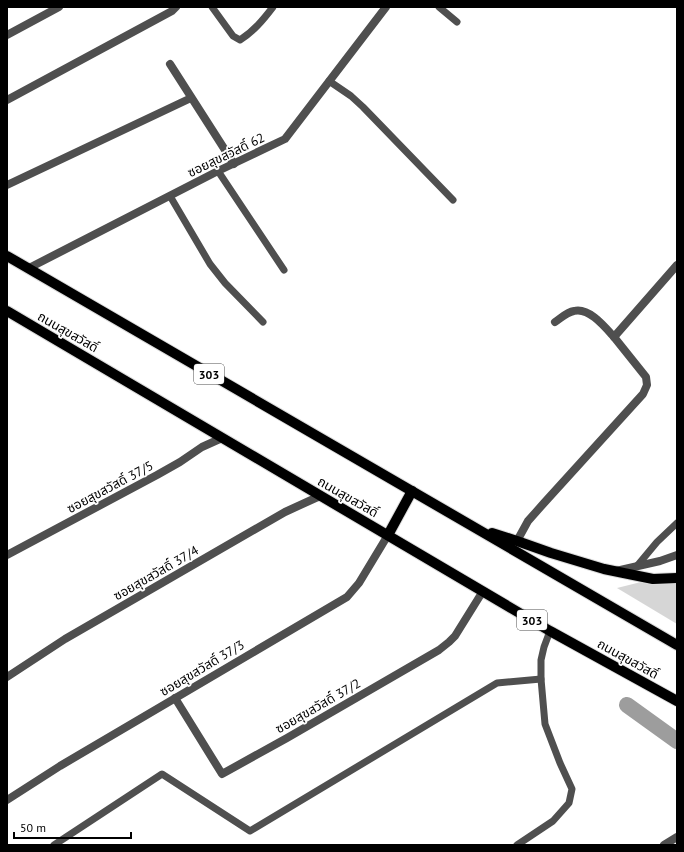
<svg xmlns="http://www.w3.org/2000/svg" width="684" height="852" font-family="'PT Sans','Noto Sans Thai',sans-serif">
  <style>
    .green { fill: #d6d6d6 }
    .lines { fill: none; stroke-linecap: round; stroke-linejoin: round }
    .canal { stroke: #9d9d9d; stroke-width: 16 }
    .primary-casing { stroke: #dbdbdb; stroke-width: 12 }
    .service { stroke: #4f4f4f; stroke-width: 7 }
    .minor { stroke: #4f4f4f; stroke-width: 8 }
    .primary { stroke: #000; stroke-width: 10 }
    .labels { text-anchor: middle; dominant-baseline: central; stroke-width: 3.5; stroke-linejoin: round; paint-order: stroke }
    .shield { fill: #fff; stroke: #4c4c4c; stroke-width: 1 }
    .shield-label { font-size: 12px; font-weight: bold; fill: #000 }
    .street-label { font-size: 13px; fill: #000; stroke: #fff }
  </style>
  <rect width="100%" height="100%" fill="#fff"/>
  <polygon class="green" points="677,573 677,624 617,588"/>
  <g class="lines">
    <polyline class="canal" points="627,705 677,741"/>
    <defs>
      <g id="primary">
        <polyline points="7,256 677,645"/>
        <polyline points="7,311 550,631 677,701"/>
        <polyline points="492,533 517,541 551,553 604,569 653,579 677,578"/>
        <polyline points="388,535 412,491"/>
      </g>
    </defs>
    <use href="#primary" class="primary-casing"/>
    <g class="service">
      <path d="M212,7L233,36L240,40C254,31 263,20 273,7"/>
      <polyline points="439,7 457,22"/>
      <polyline points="329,81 351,96 363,107 453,200"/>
      <polyline points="218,171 284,270"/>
      <polyline points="170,196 210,264 225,283 263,322"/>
      <polyline points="637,566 657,542 677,523"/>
      <polyline points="54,845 162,774 250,831 497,683 541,679"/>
      <polyline points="517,845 553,821 569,803 572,789 560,763 545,724 541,679 541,660 544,647 550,631"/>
    </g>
    <g class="minor">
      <polyline points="7,35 59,7"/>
      <polyline points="170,64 234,164"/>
      <polyline points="7,100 172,11 176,7"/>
      <polyline points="7,185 191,98"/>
      <polyline points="29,268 218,171 285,139 386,7"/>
      <path d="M555,322C561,318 567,312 574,311C589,307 605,327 614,337"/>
      <polyline points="517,541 528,521 544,503 643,394 647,385 646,377 614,337 677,265"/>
      <polyline points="7,555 157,475 180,462 202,447 222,438"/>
      <polyline points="616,571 660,561 677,555"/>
      <polyline points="7,677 65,639 285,512 320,496"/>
      <polyline points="175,698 222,774 287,738 439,650 449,642 455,636 483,591"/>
      <polyline points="7,800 60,766 347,597 359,583 388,535"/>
      <polyline points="664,845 677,837"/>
    </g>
    <use href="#primary" class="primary"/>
  </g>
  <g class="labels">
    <g class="shield">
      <rect x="194" y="364" width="30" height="20" rx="3"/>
      <rect x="517" y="610" width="30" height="20" rx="3"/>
    </g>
    <g class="shield-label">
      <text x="209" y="374">303</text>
      <text x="532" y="620">303</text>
    </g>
    <g class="street-label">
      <text transform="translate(226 155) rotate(-26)">ซอยสุขสวัสดิ์ 62</text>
      <text transform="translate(68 332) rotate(30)">ถนนสุขสวัสดิ์</text>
      <text transform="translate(110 487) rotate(-28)">ซอยสุขสวัสดิ์ 37/5</text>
      <text transform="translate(348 497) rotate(30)">ถนนสุขสวัสดิ์</text>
      <text transform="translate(156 573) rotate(-30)">ซอยสุขสวัสดิ์ 37/4</text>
      <text transform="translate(628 659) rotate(29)">ถนนสุขสวัสดิ์</text>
      <text transform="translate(202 668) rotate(-31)">ซอยสุขสวัสดิ์ 37/3</text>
      <text transform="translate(318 706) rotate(-30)">ซอยสุขสวัสดิ์ 37/2</text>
    </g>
  </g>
  <rect width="684" height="852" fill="none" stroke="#000000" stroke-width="16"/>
  <path d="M14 832v6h117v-6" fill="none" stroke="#000000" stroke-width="2"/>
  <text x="20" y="832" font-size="12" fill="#000000" stroke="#ffffff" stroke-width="3" paint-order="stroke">50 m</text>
</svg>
